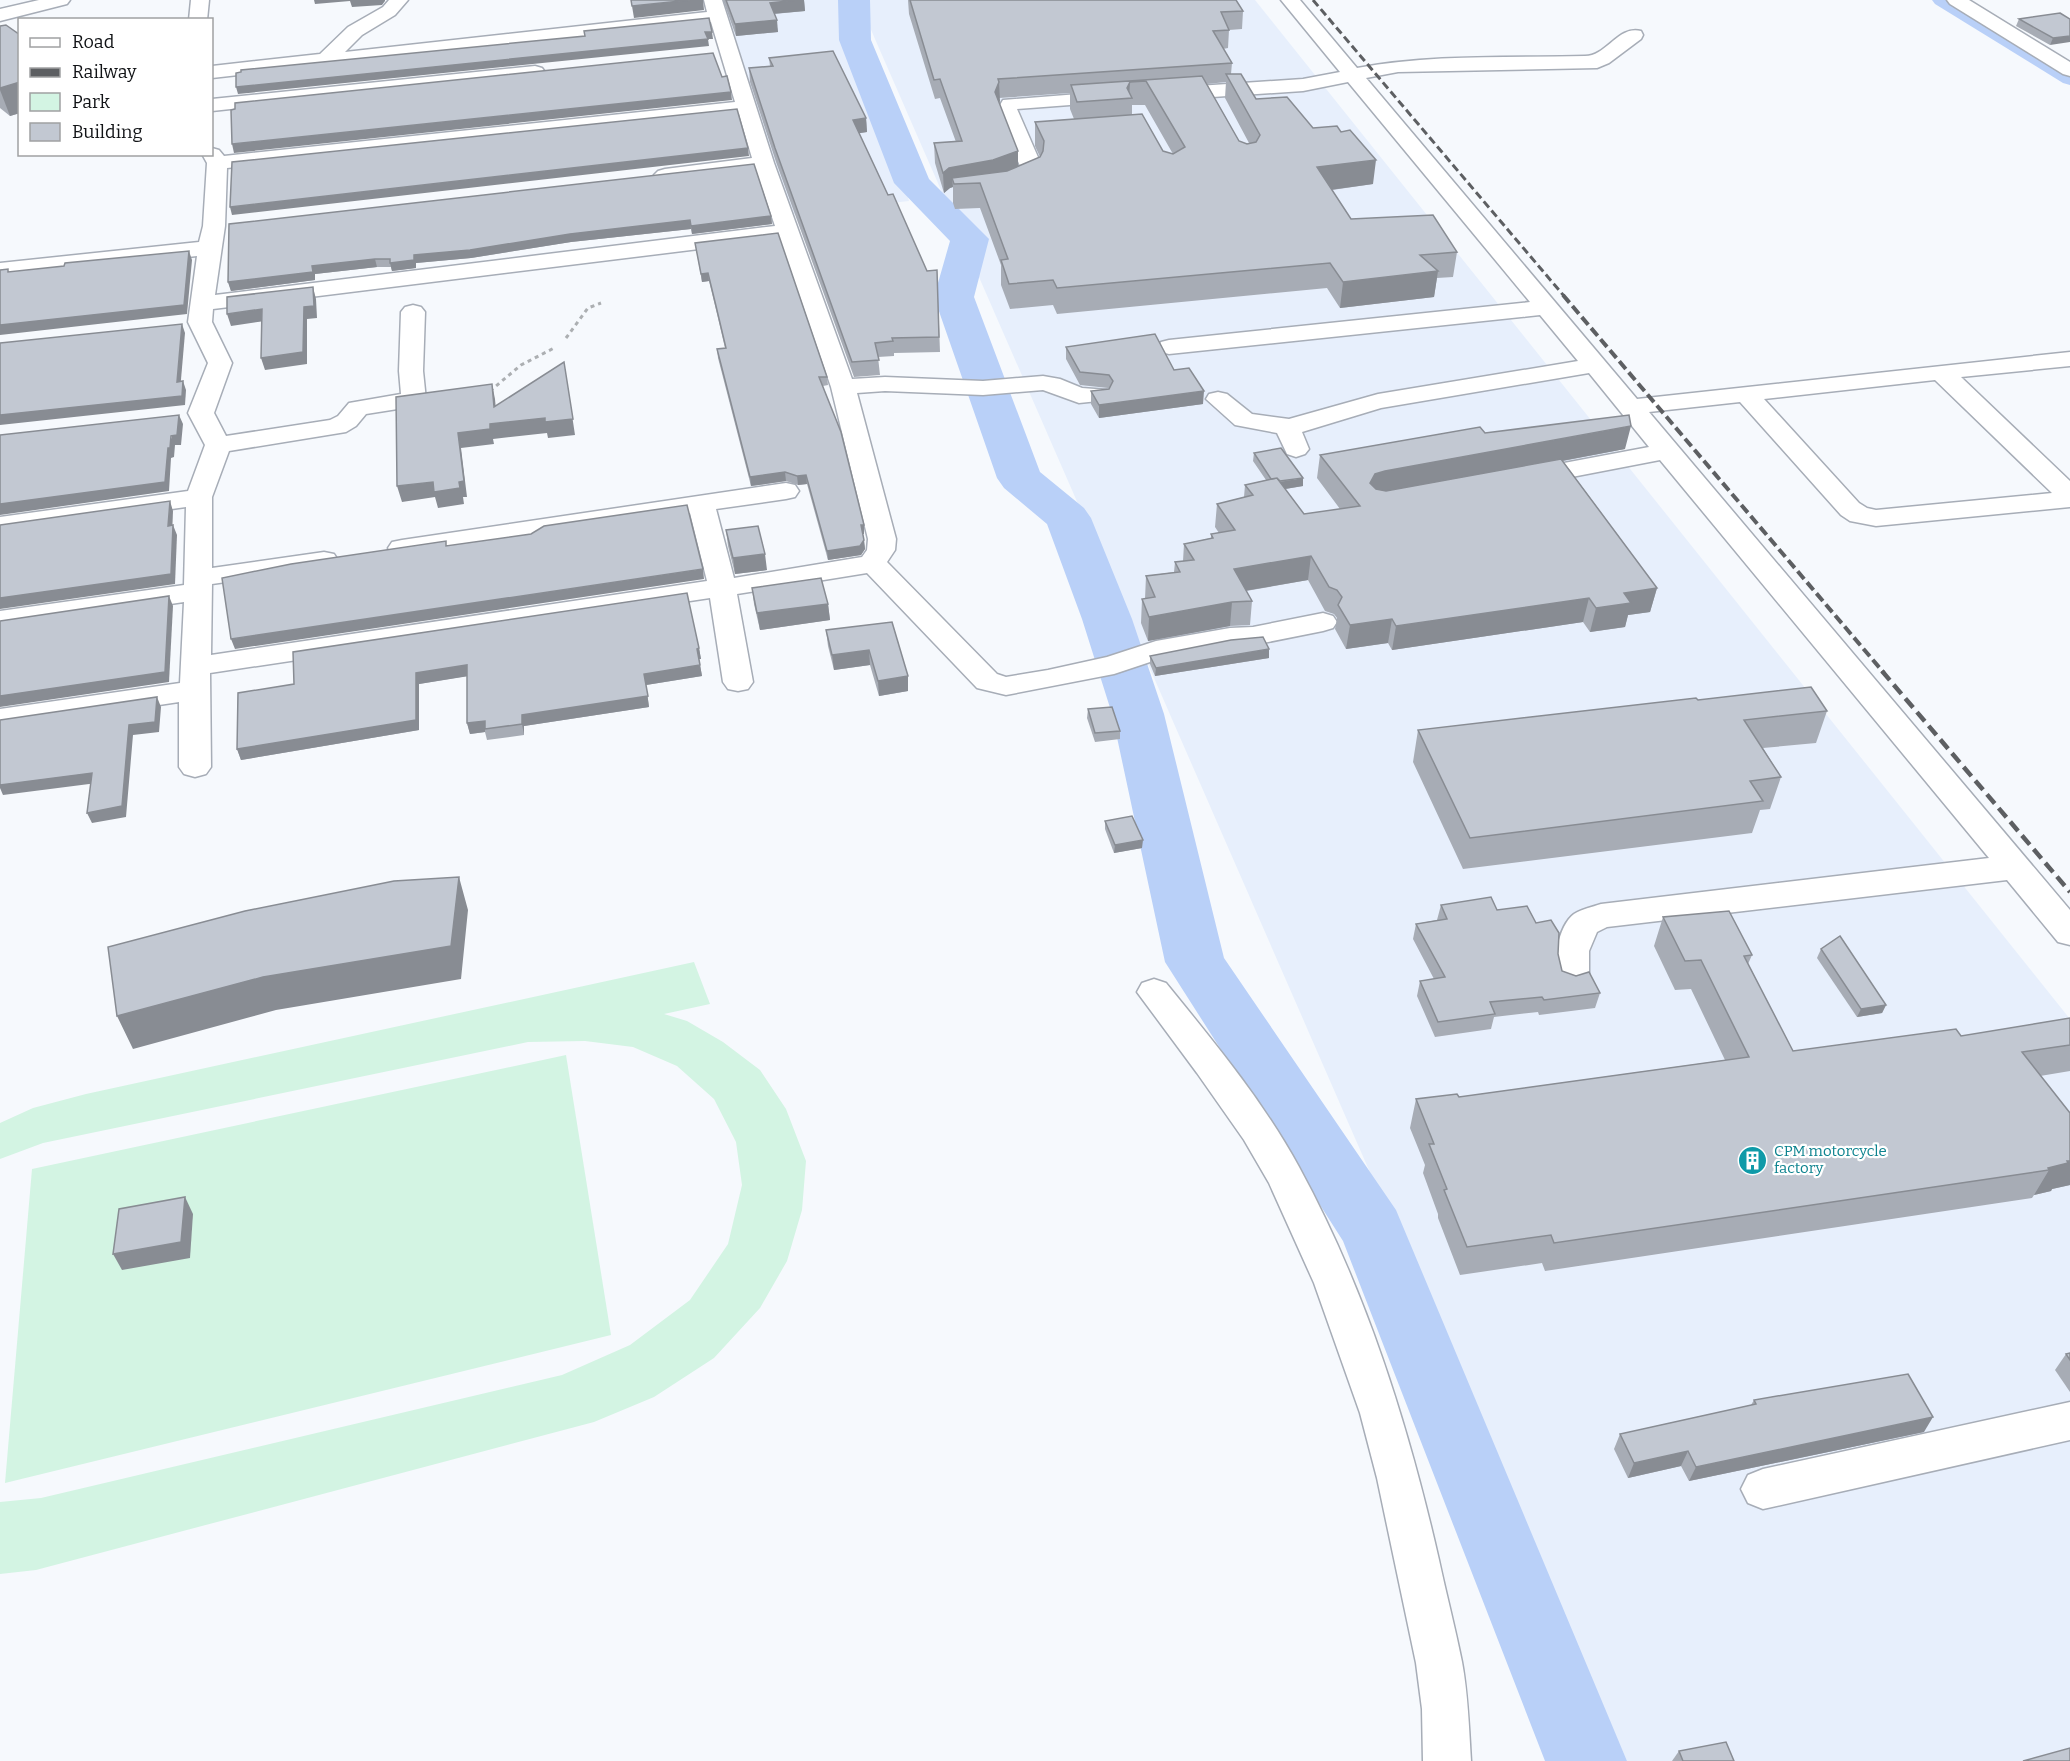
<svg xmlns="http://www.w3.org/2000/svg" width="2070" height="1761" font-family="Bitter,serif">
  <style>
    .built { fill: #e7effc }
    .green { fill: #d3f4e3 }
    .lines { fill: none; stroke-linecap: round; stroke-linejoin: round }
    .canal { fill: #b9d0f8; fill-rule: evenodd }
    .river { fill: #b9d0f8; fill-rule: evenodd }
    .minor-casing { stroke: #a7adb7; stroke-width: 3 }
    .path { stroke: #acafb2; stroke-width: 3; stroke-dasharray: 4 4; stroke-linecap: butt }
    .minor { fill: #fff; fill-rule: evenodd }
    .rail-far2 { stroke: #5d5f62; stroke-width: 3; stroke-dasharray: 8 4; stroke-linecap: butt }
    .rail-far1 { stroke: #5d5f62; stroke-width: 4; stroke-dasharray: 10 4.5; stroke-linecap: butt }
    .rail { stroke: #5d5f62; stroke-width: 4.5; stroke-dasharray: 12 6; stroke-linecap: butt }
    .wall { fill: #a7acb5; fill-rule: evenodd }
    .shaded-wall { fill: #888c93 }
    .building { fill: #c2c8d2; stroke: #888c93; stroke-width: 1.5 }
    .labels { text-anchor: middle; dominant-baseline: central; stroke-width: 4.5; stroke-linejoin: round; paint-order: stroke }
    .culture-label { font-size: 15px; fill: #0d838f; stroke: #fff; text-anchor: start }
  </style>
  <rect width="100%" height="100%" fill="#f6f9fd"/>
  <g class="built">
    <polygon points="714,0 848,0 909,201 787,215"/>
    <polygon points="858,0 1255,0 2070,1019 2070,1761 1627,1761"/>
  </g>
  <g class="green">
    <polygon points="694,962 710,1004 664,1014 687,1021 723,1042 760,1070 786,1109 806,1161 802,1210 787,1261 760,1308 714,1358 654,1397 594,1422 36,1570 0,1574 0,1502 41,1498 562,1375 630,1345 690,1300 728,1244 742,1185 736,1142 714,1099 677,1066 633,1047 585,1041 528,1042 43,1143 0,1159 0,1123 33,1108 86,1094"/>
    <polygon points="566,1055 611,1335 5,1483 32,1169"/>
  </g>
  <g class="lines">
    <polygon class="canal" points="1932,0 1954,0 2070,71 2070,85 2063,83 1935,4"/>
    <polygon class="river" points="838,0 870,0 871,40 929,179 989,239 974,297 1040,472 1084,508 1091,518 1132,619 1164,714 1224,958 1396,1210 1627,1761 1545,1761 1343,1241 1165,962 1112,714 1082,619 1047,524 1004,488 997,478 934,297 950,241 894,183 839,40"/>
    <defs>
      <g id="minor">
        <polygon points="39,0 70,0 67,4 0,21 0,9"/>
        <polygon points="191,0 209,0 207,20 189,20"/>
        <path d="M389,0H408L395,15L362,35L345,52L707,12L704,0H722L774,163L852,379L885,377L983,381L1043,376L1060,379L1082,388L1108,390L1111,395L1108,400L1079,403L1043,390L983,395L885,391L857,393L896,539L895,550L887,562L997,674L1006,677L1048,670L1107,657L1156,641L1230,628L1253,627L1323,613L1333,616L1337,622L1333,628L1323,631L1253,645L1230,646L1162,658L1114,674L1006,695L977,688L867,573L737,594L753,682L748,689L738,691L728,689L723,682L710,598L210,673L211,767L206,774L195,777L184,774L179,767V702L0,729V709L180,683L184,602L0,629V611L184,585L186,507L0,533V517L188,491L205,445L188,413L208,363L188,322L197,256L0,277V263L199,242L203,226L207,163L202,154H212V148L219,150L224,156L735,102L711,22L212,78V66L320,54L348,27L383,7ZM739,114L752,158L665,169L658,171L654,175L658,179L665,181L756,170L775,226L215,295L225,226L227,168ZM780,239L831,387L868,539L867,550L862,557L734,578L716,509L786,499L795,497L799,491L795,485L786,483L402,540L392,542L388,548L392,554L402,556L690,513L707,581L211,655L212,584L324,568L334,566L338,560L334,554L324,552L212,568V497L229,451L346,432L356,426L366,414L423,405L426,400L423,371L425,312L421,307L413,305L405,307L401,312L399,371L401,394L349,403L338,416L330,420L226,436L214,413L232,363L212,322L213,309Z"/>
        <path d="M1281,0H1300L1357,68C1432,54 1510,58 1585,56C1607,56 1618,25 1641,31L1643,35L1641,39L1609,63L1597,68L1398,72L1366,78L1637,399L2070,352V366L1961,377L2070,481V507L1876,526L1850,521L1841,515L1740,402L1649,412L2070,910V945L2058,942L2007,880L1607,927L1597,932L1589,951V976L1584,985L1572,989L1560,985C1550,968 1558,926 1574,914C1582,909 1592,907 1601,904L1989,858L1660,460L1525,486L1516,484L1512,478L1516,472L1649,447L1589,373L1381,408L1302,432L1309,449L1305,454L1296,457L1287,454L1277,433L1235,425L1206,399L1209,394L1218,392L1227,394L1252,414L1289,419L1378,394L1578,361L1540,315L1169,354L1161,352L1157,347L1161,342L1169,340L1530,302L1348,82L1303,91L1168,100L1161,98L1158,94L1161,90L1168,88L1303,79L1340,72ZM1935,380L2052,493L1876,510L1867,508L1859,503L1764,399Z"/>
        <polygon points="1947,0 1969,0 2070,62 2070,76 2063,74 1950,4"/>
        <polygon points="535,66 542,68 545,72 542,76 212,111 212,99"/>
        <path d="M1116,91L1123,93L1126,97L1123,101L1017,109L1044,171C1039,185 1011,194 997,191L994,186L997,181L1022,171L997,110L1003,100Z"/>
        <path d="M1154,979L1166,983C1214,1042 1263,1101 1299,1167C1366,1290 1408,1424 1439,1560C1446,1593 1455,1627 1462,1662C1468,1694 1469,1728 1471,1761H1423L1422,1709L1416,1663L1377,1478L1360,1413L1314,1283L1269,1183L1244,1140L1197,1073L1137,992L1142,983Z"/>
        <polygon points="2070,1402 2070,1440 1763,1509 1748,1503 1741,1489 1748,1475 1763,1469"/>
      </g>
    </defs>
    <use href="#minor" class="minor-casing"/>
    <g class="path">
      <polyline points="566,338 588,308 601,303"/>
      <polyline points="490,391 521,365 556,347"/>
    </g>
    <use href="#minor" class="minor"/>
    <polyline class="rail-far2" points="1313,0 1564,296"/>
    <polyline class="rail-far1" points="1563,295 1884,673"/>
    <polyline class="rail" points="1882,671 2070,892"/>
  </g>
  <g class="wall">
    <polygon points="723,0 804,0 805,11 774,14 778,32 736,36"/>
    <path d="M908,0H1236L1243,11L1242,29L1229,30L1228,48L1223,49L1232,63L1231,74L1256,99L1313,128L1373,184L1332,190L1351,219L1457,252L1453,277L1437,278L1434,297L1340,308L1327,288L1057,314L1053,305L1010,309L1001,285V265L980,208L955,209L953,203V187L950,188L944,193L935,163L934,143L956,142L940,98L935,99L909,14ZM1226,82L1225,98L1249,143L1247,144L1239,141L1207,84ZM1070,93V109L1074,119L1035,122V146L1040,157L1018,166L999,103V98ZM1132,105H1145L1173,154L1163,151L1132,115Z"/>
    <polygon points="2019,19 2070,19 2050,45 2016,26"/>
    <polygon points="0,26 20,35 20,113 10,116 0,108"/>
    <polygon points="769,58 866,118 867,132 859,133 888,195 927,271 937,270 940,352 894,353 894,356 878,357 880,375 854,377 776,162 750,82 749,68 770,66"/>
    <polygon points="771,216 772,224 692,234 691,229 571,242 471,258 416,263 416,268 392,271 391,267 377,267 315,274 315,280 231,291 228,282 229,224"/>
    <polygon points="695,243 827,377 828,385 823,386 864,534 863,534 865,549 861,555 828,560 807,484 798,485 786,481 751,486 718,358 717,349 725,348 717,314 709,281 702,282"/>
    <polygon points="1066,347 1174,370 1203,404 1099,418 1091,404 1091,391 1109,389 1108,388 1080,385 1066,359"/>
    <polygon points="1485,433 1625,449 1563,461 1657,588 1650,612 1628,615 1625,627 1590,632 1583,622 1392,650 1388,643 1346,649 1335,629 1337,618 1334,614 1325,611 1308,580 1246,591 1252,601 1250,625 1230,626 1148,641 1141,623 1142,599 1145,599 1146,576 1174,572 1175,562 1183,561 1184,544 1211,538 1211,534 1219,533 1215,527 1217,504 1244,497 1245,485 1266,480 1253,461 1254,453 1303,486 1285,489 1304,514 1340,509 1317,478 1320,455"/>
    <polygon points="726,530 767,570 735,574 728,546"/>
    <polygon points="752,588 828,604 830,620 760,630 754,604"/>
    <polygon points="892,622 908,676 908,691 879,696 870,665 834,670 828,646 826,630"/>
    <polygon points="699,648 701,659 699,659 702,676 646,685 649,707 524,726 524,735 487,740 485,732 470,734 467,723 467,676 419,684 419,730 241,760 237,749 238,693"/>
    <polygon points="1150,656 1269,658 1155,676 1150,664"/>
    <polygon points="1698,700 1827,711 1816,743 1763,748 1781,777 1770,809 1760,810 1752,833 1463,869 1413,762 1418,730"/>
    <polygon points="1088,709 1120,731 1120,739 1095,742 1087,718"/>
    <polygon points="1105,821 1142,848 1114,853 1105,829"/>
    <polygon points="1441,905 1497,910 1536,923 1558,954 1562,971 1600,993 1595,1008 1539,1015 1538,1012 1494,1017 1491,1029 1435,1037 1417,996 1420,981 1434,979 1413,939 1416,924 1437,920"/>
    <polygon points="1663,917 1752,955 1748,964 1793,1051 1961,1036 2070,1018 2070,1071 2040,1076 2070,1113 2070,1185 2052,1189 2051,1191 2034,1195 2032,1198 1545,1271 1542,1263 1460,1275 1438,1218 1438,1214 1423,1173 1425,1165 1410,1128 1416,1099 1459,1097 1725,1060 1691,989 1675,990 1654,946"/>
    <polygon points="1821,949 1886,1005 1882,1013 1857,1017 1817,958"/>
    <polygon points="2070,1353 2070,1392 2055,1370 2066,1354"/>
    <polygon points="1754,1400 1924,1432 1689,1481 1681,1466 1628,1478 1614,1449 1620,1434 1751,1405"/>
    <polygon points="1679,1751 1734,1761 1672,1761"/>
  </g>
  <g class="shaded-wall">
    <polygon points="314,0 385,0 385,1 382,5 352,7 350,1 315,4"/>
    <polygon points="690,0 703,0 704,10 634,18 632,6"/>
    <polygon points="797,0 804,0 805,11 771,14 770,3"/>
    <polygon points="777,20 778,32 736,36 735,24"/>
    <polygon points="705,32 712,32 713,39 708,39 709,46 238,94 236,87"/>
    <polygon points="2070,36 2070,42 2050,45 2053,38"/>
    <polygon points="20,82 20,113 10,116 0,90 0,88"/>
    <polygon points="999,82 1000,101 995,111 995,92"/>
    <polygon points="1130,82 1129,98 1127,88"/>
    <polygon points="731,92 732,100 234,153 232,144"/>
    <polygon points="866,118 867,132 854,134 853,120"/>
    <polygon points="748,148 749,156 232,215 230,207"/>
    <polygon points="1018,151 1018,171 952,178 953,187 950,188 944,193 943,173 949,168"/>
    <polygon points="1376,160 1373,184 1315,192 1317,167"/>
    <polygon points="771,216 772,224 692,234 691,226"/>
    <polygon points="690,220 691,229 571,242 471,258 416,263 416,268 392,271 390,263 414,255 570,234"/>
    <polygon points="189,251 192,260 187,314 0,335 0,325"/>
    <polygon points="375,259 377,267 315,274 315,280 231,291 228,282 312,266"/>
    <polygon points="1438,271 1434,297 1340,308 1343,282"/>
    <polygon points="708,273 709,281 702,282 701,274"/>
    <polygon points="313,287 316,299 317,318 307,319 307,364 265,370 261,358 304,307"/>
    <polygon points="262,309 265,321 231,326 227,314"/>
    <polygon points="182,324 185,333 180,391 177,382"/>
    <polygon points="564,362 575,435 548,438 547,433 493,439 494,444 461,448 467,497 463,497 464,504 438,508 435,497 402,502 397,486 433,482 459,482 458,433 490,424"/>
    <polygon points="183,381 186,390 185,405 0,425 0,415"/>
    <polygon points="492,384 495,399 497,422 494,407"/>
    <polygon points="1204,391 1203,404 1099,418 1099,405"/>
    <polygon points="179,415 183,424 181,445 175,445 174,457 171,458 169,491 0,515 0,504 168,448"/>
    <polygon points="1631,426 1625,449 1382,495 1367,506 1370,483 1375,474 1385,471"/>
    <polygon points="785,472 786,481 751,486 750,477"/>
    <polygon points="806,475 807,484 798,485 797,476"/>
    <polygon points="1303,478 1303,486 1273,491 1274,483"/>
    <polygon points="170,501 173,511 172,536 168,526"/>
    <polygon points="173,525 177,535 175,584 0,609 0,598"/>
    <polygon points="861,525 864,525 864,534 862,534"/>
    <polygon points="864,540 865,549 861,555 828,560 827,551"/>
    <polygon points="765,554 767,570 735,574 733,558"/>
    <polygon points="1311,556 1308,580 1232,593 1234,569"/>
    <polygon points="703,569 704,579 235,649 231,639"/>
    <polygon points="1657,588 1650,612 1628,615 1625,627 1590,632 1596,608 1624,593"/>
    <polygon points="169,596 173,606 169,682 0,707 0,696"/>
    <polygon points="1589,598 1583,622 1392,650 1396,626"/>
    <polygon points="1232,602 1230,626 1148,641 1149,617"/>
    <polygon points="828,604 830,620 760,630 757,613"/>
    <polygon points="1392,619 1388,643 1346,649 1350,625"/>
    <polygon points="699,648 701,659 699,659 697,649"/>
    <polygon points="1269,649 1269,658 1155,676 1156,668"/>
    <polygon points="869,650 870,665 834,670 832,655"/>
    <polygon points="467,665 469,676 419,684 419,730 241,760 237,749 416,673"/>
    <polygon points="700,665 702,676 646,685 649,707 524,726 524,735 522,724 522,715 644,674"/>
    <polygon points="908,676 908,691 879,696 878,681"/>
    <polygon points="157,697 161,707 159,732 133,735 126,817 92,823 87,813 129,725"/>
    <polygon points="485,721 485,732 470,734 467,723"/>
    <polygon points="92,773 97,783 3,795 0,788 0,775"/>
    <polygon points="1143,840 1142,848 1114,853 1115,845"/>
    <polygon points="459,877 468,910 461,979 276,1010 133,1049 117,1016"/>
    <polygon points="1886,1005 1882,1013 1857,1017 1861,1009"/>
    <polygon points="2070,1161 2070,1185 2052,1189 2051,1191 2034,1195 2049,1170 2048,1168"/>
    <polygon points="185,1197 193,1214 190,1258 122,1270 113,1254"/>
    <polygon points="1933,1417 1924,1432 1689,1481 1696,1467"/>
    <polygon points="1688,1451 1681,1466 1628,1478 1634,1463"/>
  </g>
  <g class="building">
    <polygon points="631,0 690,0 632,6"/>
    <polygon points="726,0 797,0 770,3 777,20 735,24"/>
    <polygon points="910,0 1236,0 1243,11 1221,12 1229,30 1213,31 1232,63 998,79 999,82 995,92 1018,151 993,160 949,168 943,173 934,143 962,141 940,79 934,80"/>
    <polygon points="2060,13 2070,19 2070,36 2053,38 2019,19"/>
    <polygon points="709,18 712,32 705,32 708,39 236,87 236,73 241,72 241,70 585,36 584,31"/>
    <polygon points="6,25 20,35 20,82 0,88 0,26"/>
    <polygon points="833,51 866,118 853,120 888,195 893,194 927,271 937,270 939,337 892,338 893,341 875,343 879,360 852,362 775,148 749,68 773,66 769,58"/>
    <polygon points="713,53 722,77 727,76 731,92 232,144 231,110 235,109 235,103"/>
    <polygon points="1226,74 1241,74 1256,99 1287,97 1313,128 1337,126 1341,132 1350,130 1376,160 1317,167 1351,219 1433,215 1457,252 1420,255 1438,271 1343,282 1330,263 1057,288 1053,280 1009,284 1001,260 1008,259 980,183 954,184 952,178 1007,171 1040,157 1043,151 1044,141 1035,122 1142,114 1163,151 1173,154 1185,147 1146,81 1130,82 1127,88 1132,98 1077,102 1071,85 1202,76 1239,141 1247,144 1256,142 1260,135"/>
    <polygon points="737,109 748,148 230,207 232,162"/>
    <polygon points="754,164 771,216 691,226 690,220 570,234 470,250 414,255 414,260 390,263 390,259 375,259 312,266 313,272 228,282 229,224"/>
    <polygon points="778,233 827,377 819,377 841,432 864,525 861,525 864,540 860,546 827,551 806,475 797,476 785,472 750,477 717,349 726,348 716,306 708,273 701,274 695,243"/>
    <polygon points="189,251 184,305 0,325 0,270 8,269 8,272 64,266 65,263"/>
    <polygon points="313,287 314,306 304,307 303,352 261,358 262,309 227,314 227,297"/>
    <polygon points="182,324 177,382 183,381 182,396 0,415 0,343"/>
    <polygon points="1155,334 1174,370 1189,368 1204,391 1099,405 1091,391 1109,389 1113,381 1109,375 1080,372 1066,347"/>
    <polygon points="564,362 573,419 545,422 545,418 490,424 490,429 458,433 464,481 459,482 460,488 434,492 433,482 397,486 396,397 492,384 494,407"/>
    <polygon points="179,415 177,435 171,436 170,448 168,448 165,482 0,504 0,435"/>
    <polygon points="1629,415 1631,426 1385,471 1375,474 1370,483 1376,489 1386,491 1561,459 1657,588 1624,593 1631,603 1596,608 1589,598 1396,626 1392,619 1350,625 1338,605 1342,597 1337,590 1329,587 1311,556 1234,569 1252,601 1232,602 1149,617 1142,599 1155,597 1146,576 1180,572 1175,562 1194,560 1184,544 1213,538 1211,534 1235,530 1217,504 1253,495 1245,485 1277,478 1304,514 1360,506 1320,455 1480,427 1485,433"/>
    <polygon points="1281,448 1303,478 1280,481 1277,478 1271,479 1254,453"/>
    <polygon points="170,501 168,526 173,525 171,574 0,598 0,525"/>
    <polygon points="687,505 703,569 231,639 222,578 291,564 446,541 446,546 531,534 544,526"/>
    <polygon points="758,526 765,554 733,558 726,530"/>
    <polygon points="821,578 828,604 757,613 752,588"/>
    <polygon points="687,593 699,648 697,649 700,665 644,674 648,696 522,715 522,724 485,729 485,721 467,723 467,665 416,673 416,720 237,749 238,693 294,684 293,652"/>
    <polygon points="169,596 165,672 0,696 0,621"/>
    <polygon points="892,622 908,676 878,681 869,650 832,655 826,630"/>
    <polygon points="1263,637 1269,649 1156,668 1150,656 1231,640"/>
    <polygon points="1811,687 1827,711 1744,720 1781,777 1750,781 1763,801 1470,838 1418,730 1696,698 1698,700"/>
    <polygon points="157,697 155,722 129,725 122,806 87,813 92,773 0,785 0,720"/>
    <polygon points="1112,707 1120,731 1095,733 1088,709"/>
    <polygon points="1132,816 1143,840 1115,845 1105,821"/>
    <polygon points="459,877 451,946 263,977 117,1016 108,947 245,911 394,881"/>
    <polygon points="1491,897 1497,910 1527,906 1536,923 1551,920 1559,933 1558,954 1562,971 1576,976 1589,972 1600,993 1544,1000 1542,997 1490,1002 1495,1014 1438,1022 1420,981 1445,977 1416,924 1447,919 1441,905"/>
    <polygon points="1729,911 1752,955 1744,956 1793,1051 1956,1029 1961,1036 2070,1018 2070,1045 2022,1052 2070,1113 2070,1161 2067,1161 2068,1163 2048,1168 2049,1170 1554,1243 1551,1235 1467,1247 1444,1190 1447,1189 1429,1144 1434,1144 1416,1099 1457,1094 1459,1097 1749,1057 1701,960 1685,961 1663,917"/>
    <polygon points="1840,936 1886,1005 1861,1009 1821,949"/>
    <polygon points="185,1197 181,1242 113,1254 119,1209"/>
    <polygon points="2070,1353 2070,1360 2066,1354"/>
    <polygon points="1908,1374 1933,1417 1696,1467 1688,1451 1634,1463 1620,1434 1756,1404 1754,1400"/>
    <polygon points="1726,1742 1734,1761 1683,1761 1679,1751"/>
    <polygon points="2070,1748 2070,1761 2023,1761"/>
  </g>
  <defs>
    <symbol id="building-disc" viewBox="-11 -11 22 22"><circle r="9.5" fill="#0f9aa8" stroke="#fff"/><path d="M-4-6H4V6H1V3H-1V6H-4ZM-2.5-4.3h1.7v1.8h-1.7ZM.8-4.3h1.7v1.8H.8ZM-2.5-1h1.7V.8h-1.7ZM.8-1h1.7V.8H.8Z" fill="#fff"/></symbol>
  </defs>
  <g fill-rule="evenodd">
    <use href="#building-disc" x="1736" y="1144" width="33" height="33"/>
  </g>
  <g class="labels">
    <g class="culture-label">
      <text x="1774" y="1151">CPM motorcycle<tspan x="1774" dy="17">factory</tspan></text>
    </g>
  </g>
  <rect x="18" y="18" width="195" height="138" fill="#ffffff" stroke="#a0a1a2" stroke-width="1.5"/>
  <rect x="30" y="38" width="30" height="9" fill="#ffffff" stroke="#a0a1a2" stroke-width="1.5"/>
  <text x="72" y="48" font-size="18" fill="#111316">Road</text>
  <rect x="30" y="68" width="30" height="9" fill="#5d5f62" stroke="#a0a1a2" stroke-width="1.5"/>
  <text x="72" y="78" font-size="18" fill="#111316">Railway</text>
  <rect x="30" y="93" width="30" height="18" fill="#d3f4e3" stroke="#a0a1a2" stroke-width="1.5"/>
  <text x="72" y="108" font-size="18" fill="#111316">Park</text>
  <rect x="30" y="123" width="30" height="18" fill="#c2c8d2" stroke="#a0a1a2" stroke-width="1.5"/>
  <text x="72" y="138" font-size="18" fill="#111316">Building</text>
</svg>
